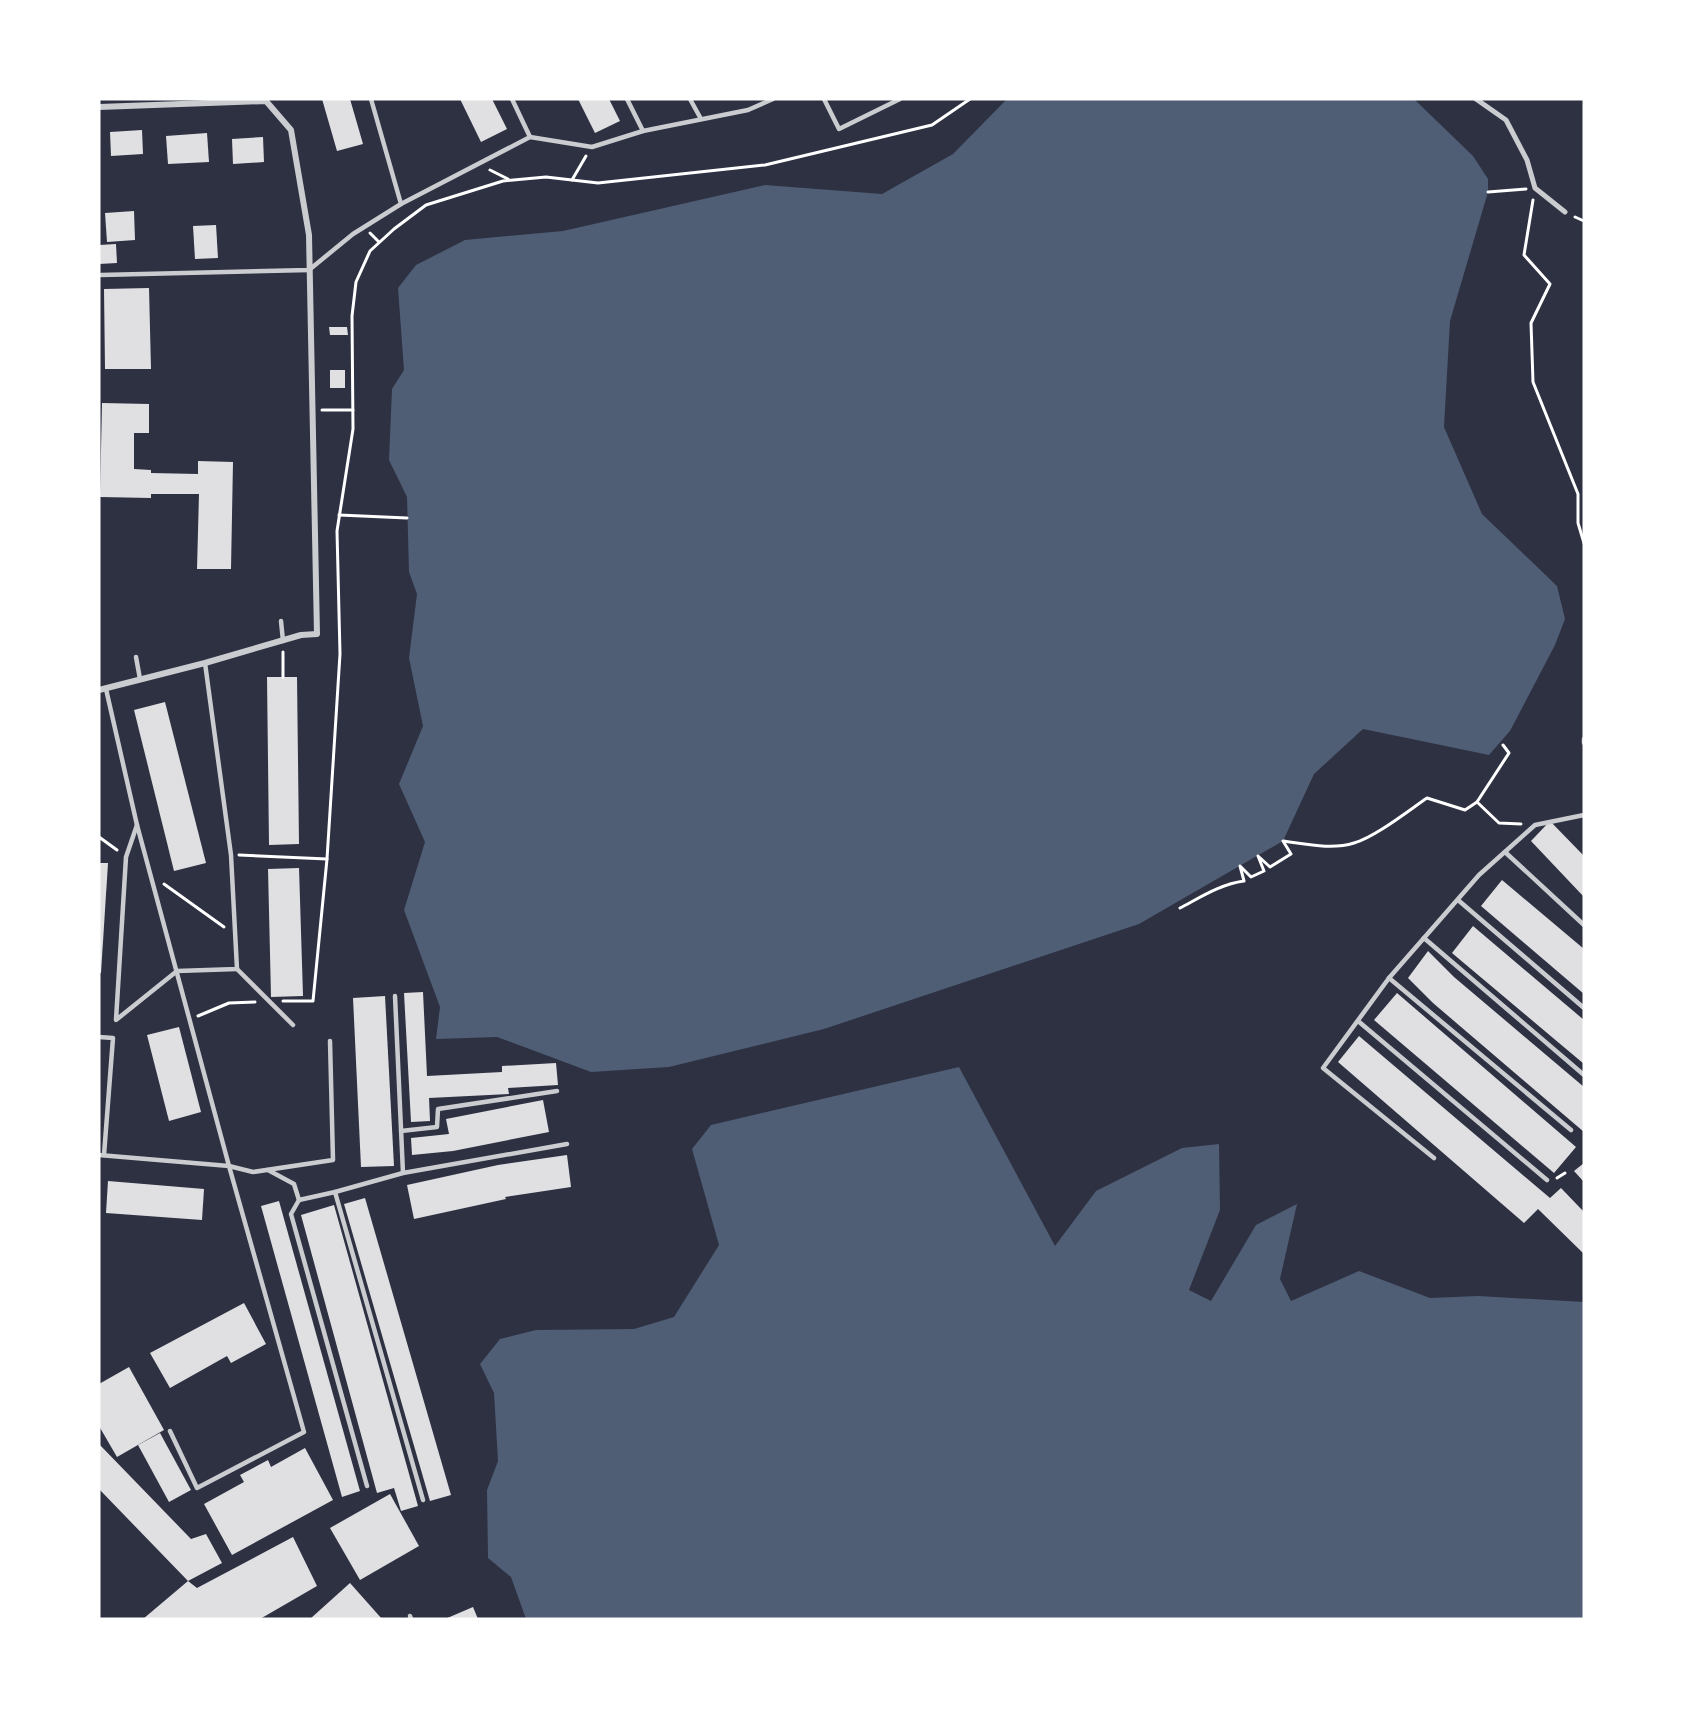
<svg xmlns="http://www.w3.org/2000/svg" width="1683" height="1718" font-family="'Golos Text',sans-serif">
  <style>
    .water { fill: #4f5d75 }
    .building { fill: #e0e0e3 }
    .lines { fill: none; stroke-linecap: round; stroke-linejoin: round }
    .path { stroke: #fff; stroke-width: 3 }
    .service { stroke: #caccd0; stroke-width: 4.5 }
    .pedestrian { stroke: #caccd0; stroke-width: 5 }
    .minor { stroke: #caccd0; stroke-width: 6 }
  </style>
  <rect width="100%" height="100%" fill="#2d3142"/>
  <g class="water">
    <polygon points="1007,99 1414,99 1473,156 1488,179 1488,192 1450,321 1444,427 1482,514 1557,586 1565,619 1555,645 1510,731 1489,755 1363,729 1314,774 1283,841 1139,924 824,1029 669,1067 591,1072 497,1037 436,1039 440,1007 404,910 425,842 399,784 423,726 409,658 417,594 409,572 407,497 389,460 392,389 404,370 398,288 416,265 465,240 563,231 765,185 882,194 953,154"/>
    <polygon points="959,1067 1055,1246 1096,1191 1182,1148 1219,1144 1220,1210 1189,1290 1211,1301 1256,1225 1297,1204 1280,1279 1291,1301 1359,1271 1430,1298 1478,1296 1584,1302 1584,1619 526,1619 511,1577 488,1558 487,1490 498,1461 494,1393 480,1364 500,1339 536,1330 634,1329 674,1317 719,1245 692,1149 711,1125"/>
  </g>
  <g class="building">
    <polygon points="322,99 350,99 363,144 337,151"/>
    <polygon points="460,99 492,99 507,129 481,142"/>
    <polygon points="578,99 609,99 620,121 595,133"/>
    <polygon points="142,130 143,154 111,156 110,132"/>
    <polygon points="207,133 209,162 168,164 166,136"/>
    <polygon points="263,137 264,162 233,164 232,139"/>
    <polygon points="134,211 135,240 107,242 105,213"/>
    <polygon points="216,225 218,258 195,259 193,226"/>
    <polygon points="116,244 117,263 99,264 99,245"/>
    <polygon points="149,288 151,369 105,369 104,289"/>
    <polygon points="329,327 347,327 348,335 330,335"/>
    <rect x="330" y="370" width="15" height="18"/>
    <polygon points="102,403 149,404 149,433 134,433 134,469 151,470 151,473 198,474 198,461 233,462 231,569 197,569 199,494 151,494 151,498 100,497"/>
    <polygon points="267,677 297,677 299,844 269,845"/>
    <polygon points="165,702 206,863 174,871 134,710"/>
    <polygon points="1550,821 1584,856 1584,897 1531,841"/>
    <polygon points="99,863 108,863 101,973 99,973"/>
    <polygon points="299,868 303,996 271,997 268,869"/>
    <polygon points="1502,880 1584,949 1584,994 1481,906"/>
    <polygon points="1473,926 1584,1020 1584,1064 1452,953"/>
    <polygon points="1428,951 1454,977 1584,1087 1584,1132 1433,1003 1408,978"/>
    <polygon points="423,992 427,1076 502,1072 502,1066 556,1063 558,1085 508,1088 509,1094 429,1098 430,1121 411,1122 404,993"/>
    <polygon points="1397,993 1576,1147 1554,1173 1374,1020"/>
    <polygon points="385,996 394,1166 361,1167 353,998"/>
    <polygon points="179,1027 201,1112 169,1121 147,1035"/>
    <polygon points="1359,1036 1550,1198 1561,1188 1584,1212 1584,1254 1538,1209 1524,1223 1338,1062"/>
    <polygon points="543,1100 549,1132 453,1151 412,1155 411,1138 449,1134 446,1119"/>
    <polygon points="567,1155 571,1187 505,1197 506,1199 414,1219 407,1185 498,1165"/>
    <polygon points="1584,1163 1584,1182 1574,1171"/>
    <polygon points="108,1181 204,1189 202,1220 106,1213"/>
    <polygon points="365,1198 451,1495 430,1501 344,1204"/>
    <polygon points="279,1201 360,1491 342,1497 261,1206"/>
    <polygon points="334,1205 418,1506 401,1511 394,1488 377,1493 301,1215"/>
    <polygon points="244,1303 266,1344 231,1363 227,1356 170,1388 150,1353"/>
    <polygon points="129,1367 164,1430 117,1457 99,1426 99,1384"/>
    <polygon points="160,1433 191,1490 169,1502 138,1445"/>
    <polygon points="99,1444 191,1539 206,1534 222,1563 188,1581 99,1489"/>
    <polygon points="305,1448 333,1500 232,1555 204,1504 244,1482 240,1475 268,1460 271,1467"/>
    <polygon points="390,1494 419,1546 360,1580 330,1528"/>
    <polygon points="293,1537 317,1586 260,1619 143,1619 188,1581 197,1588"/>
    <polygon points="350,1583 382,1619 310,1619"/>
    <polygon points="473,1607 478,1619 445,1619"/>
  </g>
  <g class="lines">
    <g class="path">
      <polyline points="490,170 508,179"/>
      <polyline points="572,180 586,156"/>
      <polyline points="1488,192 1526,189"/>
      <polyline points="1533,200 1524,255 1550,284 1531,323 1533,382 1578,494 1578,523 1584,543"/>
      <polyline points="1575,217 1584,221"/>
      <polyline points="370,233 379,242"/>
      <polyline points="322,410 353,410"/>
      <polyline points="339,515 407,518"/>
      <polyline points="283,652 283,677"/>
      <polyline points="1503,745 1509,753 1477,802 1499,823 1521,824"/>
      <polyline points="99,837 117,850"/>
      <polyline points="239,855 327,859"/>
      <polyline points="164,884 224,927"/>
      <path d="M1180,908C1201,897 1221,884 1244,881L1240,866L1251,877L1264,871L1258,856L1270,867L1291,854L1283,841C1306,844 1332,850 1354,843C1375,837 1408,811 1427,798L1465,810L1477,802"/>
      <polyline points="283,1001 313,1001 327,859 340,654 337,531 353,429 352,316 356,282 370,251 394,229 426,205 503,181 546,177 598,183 765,165 932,125 970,99"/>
      <polyline points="198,1016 229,1003 255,1002"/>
      <polyline points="1557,1178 1565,1173"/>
    </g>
    <g class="service">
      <polyline points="690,99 701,119"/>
      <polyline points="824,99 839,129 900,99"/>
      <polyline points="643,131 748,110 773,99"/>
      <polyline points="530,137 592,147 643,131 627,99"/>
      <polyline points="401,204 530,137 512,99"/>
      <polyline points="101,275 309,270 353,234 401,204 371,99"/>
      <polyline points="281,621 283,641"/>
      <polyline points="136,657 140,679"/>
      <polyline points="106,689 137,825 229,1166 304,1432 197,1488 170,1431"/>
      <polyline points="1584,739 1584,743"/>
      <polyline points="137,825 126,857 116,1020 177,971 237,969 231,855 205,663"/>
      <polyline points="1505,852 1584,925"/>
      <polyline points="1458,900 1584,1008"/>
      <polyline points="1424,938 1584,1075"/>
      <polyline points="237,969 293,1025"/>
      <polyline points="1389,978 1571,1130"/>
      <polyline points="395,996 403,1173"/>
      <polyline points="1358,1021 1547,1180"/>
      <polyline points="99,1037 113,1038 104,1155"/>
      <polyline points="401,1131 437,1127 438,1109 557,1091"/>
      <polyline points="99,1155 229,1166 253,1172 333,1160 330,1041"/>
      <polyline points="1434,1158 1323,1068 1389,978 1479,875 1535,825 1584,815"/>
      <polyline points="268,1170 294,1184 299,1200 291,1214 367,1486"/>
      <polyline points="335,1192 403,1173 567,1144"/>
      <polyline points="299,1200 335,1192 423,1500"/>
      <polyline points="410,1616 411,1619"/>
    </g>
    <polyline class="pedestrian" points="1476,99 1506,120 1527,160 1535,188 1565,212"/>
    <polyline class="minor" points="99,107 266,101 291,130 309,235 317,634 301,635 205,663 99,690"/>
  </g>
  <rect width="1683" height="1718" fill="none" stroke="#ffffff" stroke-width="201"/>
</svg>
